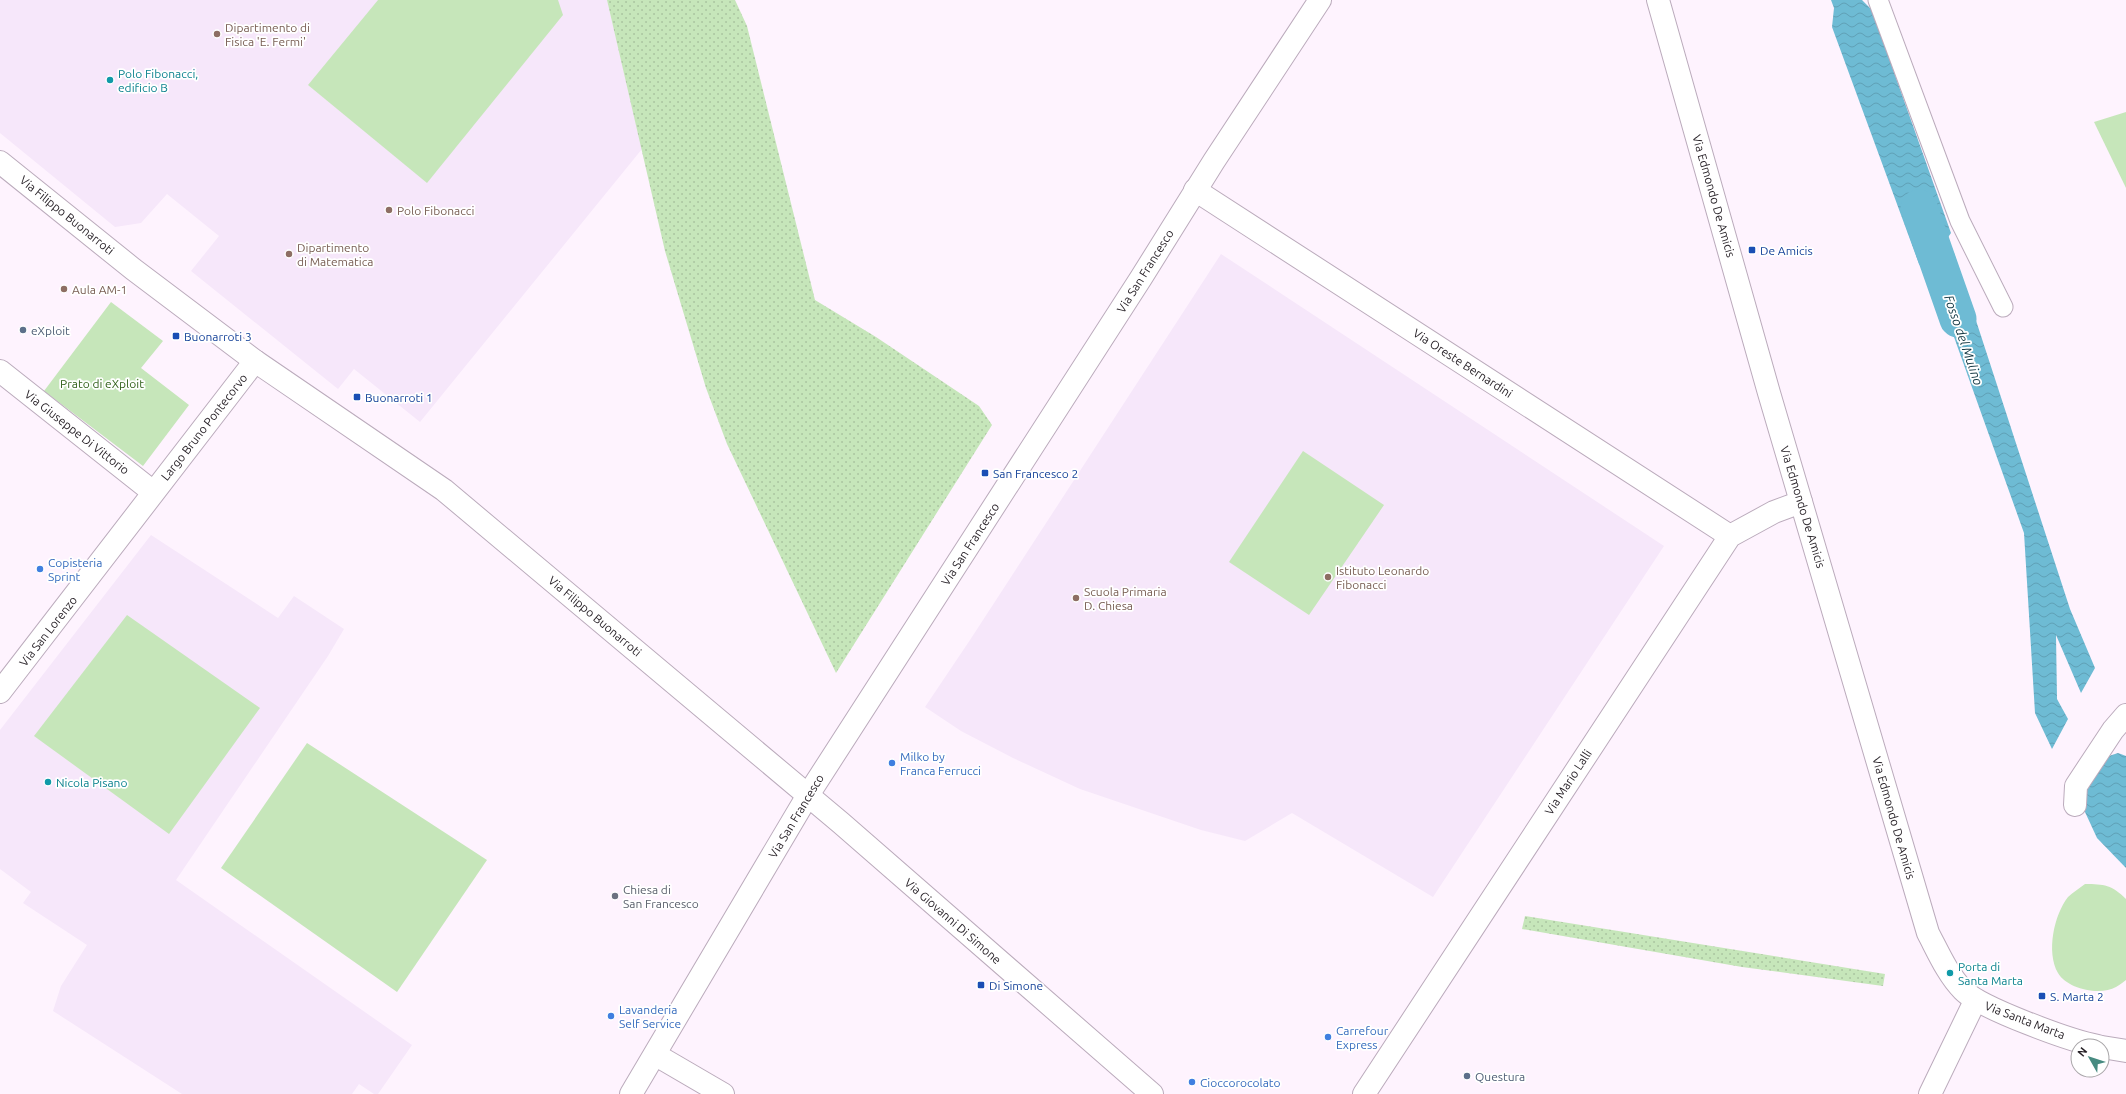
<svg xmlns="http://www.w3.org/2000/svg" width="2126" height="1094" font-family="Ubuntu,sans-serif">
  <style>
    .education { fill: #f6e7fa }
    .grass { fill: url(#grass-dots) }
    .green { fill: #c6e6ba }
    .water { fill: url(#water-waves) }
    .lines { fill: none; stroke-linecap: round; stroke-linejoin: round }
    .canal { stroke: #6ebbd4; stroke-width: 37 }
    .service-casing { stroke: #bbabbc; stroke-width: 21 }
    .pedestrian-casing { stroke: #bbabbc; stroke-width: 24 }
    .minor-casing { stroke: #bbabbc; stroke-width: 24 }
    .tertiary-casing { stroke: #bbabbc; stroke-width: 24 }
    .service { stroke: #fff; stroke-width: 19 }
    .pedestrian { stroke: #fff; stroke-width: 22 }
    .minor { stroke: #fff; stroke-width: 22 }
    .tertiary { stroke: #fff; stroke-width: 22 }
    .education-dot { fill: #8d6e63; stroke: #fff; stroke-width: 1.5 }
    .culture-dot { fill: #0f9aa8; stroke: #fff; stroke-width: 1.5 }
    .transit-dot { fill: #1a4fb4; stroke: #fff; stroke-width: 1.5 }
    .service-dot { fill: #5c6f8a; stroke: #fff; stroke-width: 1.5 }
    .shop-dot { fill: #3f7fe0; stroke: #fff; stroke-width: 1.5 }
    .worship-dot { fill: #6b7280; stroke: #fff; stroke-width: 1.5 }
    .labels { text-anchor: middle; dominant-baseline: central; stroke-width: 3.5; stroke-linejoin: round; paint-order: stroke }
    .education-label { font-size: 12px; fill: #785e54; stroke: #fff; text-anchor: start }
    .culture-label { font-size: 12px; fill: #0d838f; stroke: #fff; text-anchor: start }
    .street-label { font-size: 12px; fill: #251f25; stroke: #fff }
    .transit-label { font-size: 12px; fill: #164399; stroke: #fff; text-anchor: start }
    .service-label { font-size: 12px; fill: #4e5e75; stroke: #fff; text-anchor: start }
    .park-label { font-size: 12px; fill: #31611a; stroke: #fff }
    .shop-label { font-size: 12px; fill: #366cbe; stroke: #fff; text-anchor: start }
    .worship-label { font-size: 12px; fill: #5b616d; stroke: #fff; text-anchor: start }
    .water-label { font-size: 13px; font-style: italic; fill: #143944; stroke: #fff }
  </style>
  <defs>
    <pattern id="grass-dots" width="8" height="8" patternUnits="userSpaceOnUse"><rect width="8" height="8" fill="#c6e6ba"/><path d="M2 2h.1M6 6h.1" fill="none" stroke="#aac5a0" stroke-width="1.8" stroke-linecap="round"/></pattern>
    <pattern id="water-waves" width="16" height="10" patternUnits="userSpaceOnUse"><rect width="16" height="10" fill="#6ebbd4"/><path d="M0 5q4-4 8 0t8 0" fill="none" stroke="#5fa0b6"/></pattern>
  </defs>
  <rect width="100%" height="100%" fill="#fef3fe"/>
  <g class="education">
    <polygon points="0,0 607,0 642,149 420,422 354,369 338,389 191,271 219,236 167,194 141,223 115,227 0,133"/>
    <polygon points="1221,254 1664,546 1433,897 1292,813 1245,841 1201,830 1080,789 1013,758 961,731 925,707 970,640"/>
    <polygon points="151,535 278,618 294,596 344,629 328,656 176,880 412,1045 378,1094 374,1094 359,1084 352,1094 182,1094 53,1011 61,986 87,945 23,903 31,892 0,869 0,730"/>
  </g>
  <g class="grass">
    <polygon points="607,0 735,0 747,26 815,300 876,337 979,406 992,425 836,673 727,444 706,388 665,251"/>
    <polygon points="1525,916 1885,974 1883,986 1742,967 1522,929"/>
  </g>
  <g class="green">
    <polygon points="378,0 558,0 563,15 427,183 308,85"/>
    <polygon points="2126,112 2126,188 2094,122"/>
    <polygon points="111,302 163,341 141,368 189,405 143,466 44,391"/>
    <polygon points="1303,451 1384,505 1309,615 1229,562"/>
    <polygon points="127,615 260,708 169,834 34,736"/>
    <polygon points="307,743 487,860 397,992 221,868"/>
    <path d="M2085,884C2104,884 2112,885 2126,899V980C2123,982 2120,985 2116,987C2100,996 2067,989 2058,973C2046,952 2054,915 2068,897C2073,892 2080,888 2085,884Z"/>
  </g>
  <g class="water">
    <polygon points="1831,0 1862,0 1872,10 1951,233 1925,271 1919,264 1832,27 1834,8"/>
    <polygon points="1954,253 2070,609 2095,668 2081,693 2056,635 2057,699 2068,719 2052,749 2035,713 2024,533 1934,281"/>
    <polygon points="2118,753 2126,756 2126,868 2097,838 2085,812 2084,790 2106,757"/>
  </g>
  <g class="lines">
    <polyline class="canal" points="1919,208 1958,319"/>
    <defs>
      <polyline id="service" points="1878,0 1960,221 2003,307"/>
      <polyline id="pedestrian" points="2075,805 2076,786 2113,730 2126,715"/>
      <g id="minor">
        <polyline points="1195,190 1730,536"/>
        <polyline points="0,371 153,492"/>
        <polyline points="0,692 255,361"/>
        <polyline points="656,1055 723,1094"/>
        <polyline points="631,1094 808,795"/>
        <polyline points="1364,1094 1730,536 1774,512 1801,502"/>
      </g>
      <g id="tertiary">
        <path d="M1658,0L1769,393L1928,933C1938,952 1948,975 1963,990C1980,1008 2071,1041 2098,1046"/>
        <polyline points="0,162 133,269 255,361 444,490 841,823 1152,1094"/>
        <polyline points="808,795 1141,278 1214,161 1320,0"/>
        <polyline points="2102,1047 2126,1051"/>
        <polyline points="1930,1094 1975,1001"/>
      </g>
    </defs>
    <use href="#service" class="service-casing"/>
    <use href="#pedestrian" class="pedestrian-casing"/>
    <use href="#minor" class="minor-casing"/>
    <use href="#tertiary" class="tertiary-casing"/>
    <use href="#service" class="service"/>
    <use href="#pedestrian" class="pedestrian"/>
    <use href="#minor" class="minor"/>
    <use href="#tertiary" class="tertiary"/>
  </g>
  <g class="education-dot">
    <circle cx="217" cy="34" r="4"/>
    <circle cx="389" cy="210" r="4"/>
    <circle cx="289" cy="254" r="4"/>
    <circle cx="64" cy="289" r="4"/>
    <circle cx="1328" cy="577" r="4"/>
    <circle cx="1076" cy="598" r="4"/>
  </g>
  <g class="culture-dot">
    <circle cx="110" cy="80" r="4"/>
    <circle cx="48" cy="782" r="4"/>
    <circle cx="1950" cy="973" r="4"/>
  </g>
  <g class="transit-dot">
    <rect x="1748" y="246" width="8" height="8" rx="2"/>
    <rect x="172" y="332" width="8" height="8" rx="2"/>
    <rect x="353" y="393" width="8" height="8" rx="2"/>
    <rect x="981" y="469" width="8" height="8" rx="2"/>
    <rect x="977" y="981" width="8" height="8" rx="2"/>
    <rect x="2038" y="992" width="8" height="8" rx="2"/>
  </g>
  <g class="service-dot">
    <circle cx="23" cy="330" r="4"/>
    <circle cx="1467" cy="1076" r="4"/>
  </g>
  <g class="shop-dot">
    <circle cx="40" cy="569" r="4"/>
    <circle cx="892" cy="763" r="4"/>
    <circle cx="611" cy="1016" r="4"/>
    <circle cx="1328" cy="1037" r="4"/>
    <circle cx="1192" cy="1082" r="4"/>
  </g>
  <circle class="worship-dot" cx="615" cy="896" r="4"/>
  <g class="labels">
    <g class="education-label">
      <text x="225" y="27">Dipartimento di<tspan x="225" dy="14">Fisica 'E. Fermi'</tspan></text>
      <text x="397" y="210">Polo Fibonacci</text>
      <text x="297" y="247">Dipartimento<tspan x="297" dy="14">di Matematica</tspan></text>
      <text x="72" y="289">Aula AM-1</text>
      <text x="1336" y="570">Istituto Leonardo<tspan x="1336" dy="14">Fibonacci</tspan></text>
      <text x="1084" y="591">Scuola Primaria<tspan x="1084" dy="14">D. Chiesa</tspan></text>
    </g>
    <g class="culture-label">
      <text x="118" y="73">Polo Fibonacci,<tspan x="118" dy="14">edificio B</tspan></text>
      <text x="56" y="782">Nicola Pisano</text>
      <text x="1958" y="966">Porta di<tspan x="1958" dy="14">Santa Marta</tspan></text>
    </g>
    <g class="street-label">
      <text transform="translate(1714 196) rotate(74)">Via Edmondo De Amicis</text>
      <text transform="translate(67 215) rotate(39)">Via Filippo Buonarroti</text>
      <text transform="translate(1145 271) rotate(-58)">Via San Francesco</text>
      <text transform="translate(1463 363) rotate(33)">Via Oreste Bernardini</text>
      <text transform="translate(204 427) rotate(-52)">Largo Bruno Pontecorvo</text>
      <text transform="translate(77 432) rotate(38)">Via Giuseppe Di Vittorio</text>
      <text transform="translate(1803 507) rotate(73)">Via Edmondo De Amicis</text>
      <text transform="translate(970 544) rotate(-57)">Via San Francesco</text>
      <text transform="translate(595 616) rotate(40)">Via Filippo Buonarroti</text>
      <text transform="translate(48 631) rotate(-52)">Via San Lorenzo</text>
      <text transform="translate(1568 782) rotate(-57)">Via Mario Lalli</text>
      <text transform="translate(796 816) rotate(-59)">Via San Francesco</text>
      <text transform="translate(1894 818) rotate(74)">Via Edmondo De Amicis</text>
      <text transform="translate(953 921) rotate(41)">Via Giovanni Di Simone</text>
      <text transform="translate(2025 1020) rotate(21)">Via Santa Marta</text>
    </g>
    <g class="transit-label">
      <text x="1760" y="250">De Amicis</text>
      <text x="184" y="336">Buonarroti 3</text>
      <text x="365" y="397">Buonarroti 1</text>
      <text x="993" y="473">San Francesco 2</text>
      <text x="989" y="985">Di Simone</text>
      <text x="2050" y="996">S. Marta 2</text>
    </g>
    <g class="service-label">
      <text x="31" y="330">eXploit</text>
      <text x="1475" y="1076">Questura</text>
    </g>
    <g class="park-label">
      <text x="102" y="383">Prato di eXploit</text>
    </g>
    <g class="shop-label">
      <text x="48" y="562">Copisteria<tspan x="48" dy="14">Sprint</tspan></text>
      <text x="900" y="756">Milko by<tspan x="900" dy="14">Franca Ferrucci</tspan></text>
      <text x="619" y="1009">Lavanderia<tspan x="619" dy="14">Self Service</tspan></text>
      <text x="1336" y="1030">Carrefour<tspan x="1336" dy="14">Express</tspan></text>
      <text x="1200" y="1082">Cioccorocolato</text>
    </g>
    <g class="worship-label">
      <text x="623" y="889">Chiesa di<tspan x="623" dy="14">San Francesco</tspan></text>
    </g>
    <g class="water-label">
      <text transform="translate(1964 340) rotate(71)">Fosso del Mulino</text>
    </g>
  </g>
  <g transform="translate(2090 1058) rotate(309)"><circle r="19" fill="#ffffff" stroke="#a8a5a8"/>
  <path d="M0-3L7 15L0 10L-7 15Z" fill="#478b81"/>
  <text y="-6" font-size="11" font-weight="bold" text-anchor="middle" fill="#251f25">N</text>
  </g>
</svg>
